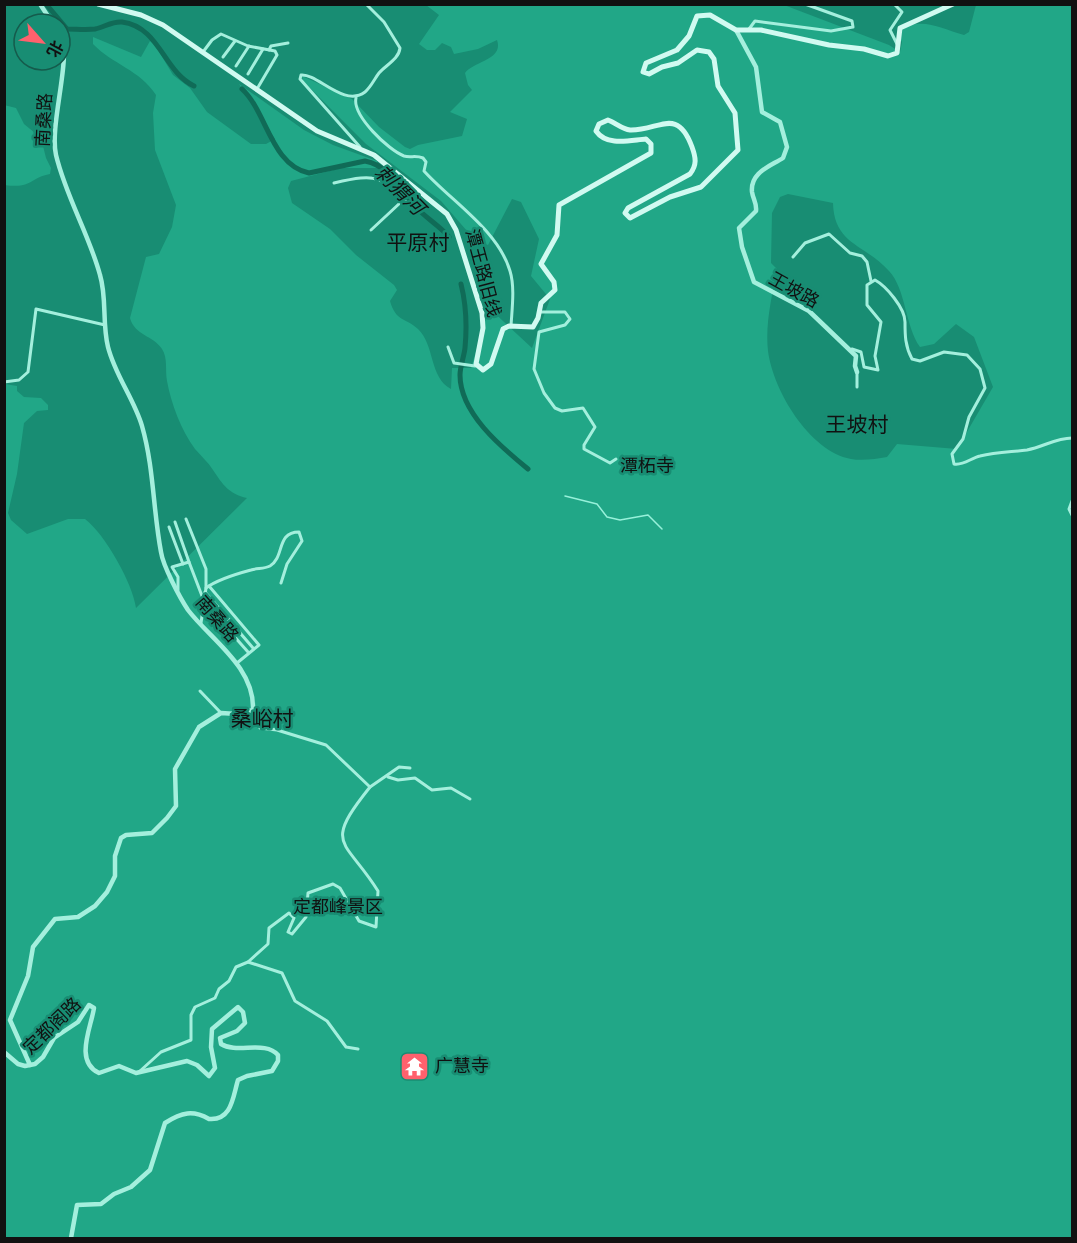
<svg xmlns="http://www.w3.org/2000/svg" width="1077" height="1243" font-family="Arial,'Noto Sans SC',sans-serif">
  <style>
    .green { fill: #21a787; fill-rule: evenodd }
    .lines { fill: none; stroke-linecap: round; stroke-linejoin: round }
    .stream { stroke: #97f1da; stroke-width: 1.5 }
    .river { stroke: #106b57; stroke-width: 5 }
    .minor { stroke: #a4efdd; stroke-width: 3 }
    .tertiary { stroke: #a4efdd; stroke-width: 4.5 }
    .secondary { stroke: #d1faf1; stroke-width: 5 }
    .labels { text-anchor: middle; dominant-baseline: central; stroke-width: 5; stroke-linejoin: round; paint-order: stroke }
    .street-label { font-size: 18px; fill: #111; stroke: #188d73 }
    .park-label { font-size: 18px; fill: #111; stroke: #188d73 }
    .poi-label { font-size: 18px; fill: #111; stroke: #188d73; text-anchor: start }
    .water-label { font-size: 20px; font-style: italic; fill: #111; stroke: #188d73 }
    .quarter-label { font-size: 21px; fill: #111; stroke: #188d73 }
  </style>
  <rect width="100%" height="100%" fill="#188d73"/>
  <g class="green">
    <path d="M426,5H784L889,45L900,52L902,42L899,37L900,29C924,17 941,29 964,35L969,32L976,5H1072V1238H5V384L17,386V391L24,397L41,398L48,405V410L37,411L24,423L17,474L8,513L11,520L27,534L68,519H85C105,534 133,584 136,608L247,498C229,494 223,485 213,470C208,462 201,456 195,449C181,430 171,403 167,381C165,370 168,358 162,349C153,335 135,336 130,318L146,257L159,254L172,227L176,205L155,150L153,113L156,95C140,70 112,64 93,44V37L141,57L150,41L155,45L173,75L190,88L207,112L251,144H266L275,139L239,84L304,130L333,145L377,161V168H341L291,181L288,188L292,203L330,229L356,255L394,285L397,290L390,301C396,322 405,317 418,329C435,345 429,377 451,389L452,368H471L489,308L532,348L550,299L531,276L539,239L521,202L512,199L488,245L474,239L441,201L366,144L303,81L302,76L352,99L379,127L405,147L410,149L418,145L462,136L467,119L450,112L472,90L468,85L465,73C474,61 504,60 497,40L478,49L454,54L451,47L442,43L435,50H427L419,44L439,15ZM788,194L833,203C834,245 865,244 889,271C906,289 905,326 920,347L934,344L956,324L974,337L993,387L957,449L897,444L887,457C876,459 862,461 851,459C809,451 773,390 768,351C765,324 772,296 777,269L771,263L772,213L780,197Z"/>
    <path d="M4,105L16,108L24,124L41,138L46,158L51,168L50,174C29,178 32,189 5,185Z"/>
  </g>
  <g class="lines">
    <polyline class="stream" points="565,496 597,504 607,517 620,520 648,515 662,529"/>
    <g class="river">
      <path d="M46,4L67,29C76,29 86,30 95,29C105,27 112,21 122,22C160,27 163,71 194,86"/>
      <path d="M242,89C267,112 271,165 309,173L365,161C390,166 399,188 414,205C424,217 439,225 449,237"/>
      <path d="M461,284C466,304 467,327 465,348C464,357 460,366 460,375C460,413 501,447 528,469"/>
    </g>
    <g class="minor">
      <polyline points="894,4 902,12 890,30 898,46"/>
      <polyline points="749,29 755,21 831,31 853,27 852,21 805,4"/>
      <polyline points="269,50 271,46 288,43"/>
      <polyline points="203,52 212,40 221,34 248,46 275,51 277,55 257,89"/>
      <polyline points="223,57 235,41"/>
      <polyline points="236,66 249,46"/>
      <polyline points="248,74 263,49"/>
      <path d="M356,98C352,115 388,150 404,156C410,158 416,155 423,158L426,162L424,171C451,201 498,230 510,271C515,287 512,309 511,326"/>
      <path d="M360,147L300,79L301,75C317,73 344,108 365,92C371,87 375,78 379,73C386,65 399,59 400,48L384,22L366,4"/>
      <path d="M334,183C378,173 383,175 414,211"/>
      <polyline points="371,230 415,189"/>
      <polyline points="793,257 805,243 829,234 850,253 862,256 867,262 871,281"/>
      <polyline points="540,312 565,312 570,319 565,325 539,332 534,369 544,393 555,408 562,411 583,408 595,427 584,445 584,449 610,463 616,459"/>
      <polyline points="448,347 454,363 475,366"/>
      <path d="M852,349L861,352L864,367L878,370L875,356L881,322L867,305V285L875,280C886,286 905,308 905,322C905,335 905,346 912,359L920,361L944,352L967,355L980,369L985,388L969,417L963,439L952,454L954,464C963,466 971,458 980,456C996,452 1011,452 1027,450C1043,447 1056,438 1072,438"/>
      <polyline points="857,372 857,387"/>
      <polyline points="4,382 19,380 28,372 36,309 105,325"/>
      <polyline points="1072,501 1069,509 1072,515"/>
      <polyline points="186,519 206,569 206,588"/>
      <polyline points="175,522 189,562"/>
      <polyline points="169,527 183,564"/>
      <polyline points="209,586 259,645 237,663"/>
      <polyline points="178,590 178,577 172,567 189,562 202,596"/>
      <polyline points="205,592 253,648"/>
      <polyline points="203,601 248,652"/>
      <path d="M201,623L206,588C218,579 236,574 251,570C257,568 264,569 270,566C285,557 276,532 299,532L302,541L287,564L281,583"/>
      <polyline points="200,691 221,713"/>
      <path d="M253,710L260,728L277,730L326,745L370,787C322,847 345,838 378,891L376,927L359,921L340,888L333,884L308,893L306,917L292,934L288,932L294,918L289,913L269,928L268,944L248,962L282,973L295,1001L327,1021L346,1047L358,1049"/>
      <polyline points="388,777 398,780 415,778 432,790 451,788 470,799"/>
      <polyline points="370,787 399,767 410,768"/>
      <polyline points="140,1071 161,1052 191,1040 191,1015 195,1007 215,998 219,989 229,981 236,967 248,962"/>
    </g>
    <g class="tertiary">
      <polyline points="40,4 53,24"/>
      <path d="M736,30L756,67L762,112L780,122L787,147L783,158C771,166 750,172 752,192C753,199 757,203 756,211L739,228L742,247L754,282L809,311L856,356L855,366L857,372"/>
      <path d="M4,1052L18,1064L25,1066L35,1064L43,1057L54,1038L78,1022L89,1005L94,1008C91,1028 74,1061 99,1073L119,1066L136,1073L187,1061L197,1065L209,1076L215,1068L211,1047L212,1029L238,1007L243,1012L245,1023L237,1031L220,1038L221,1044C237,1054 265,1040 278,1055V1061L272,1071L247,1076L238,1080C233,1096 232,1121 209,1119C193,1110 182,1112 165,1123L150,1170L131,1187L114,1194L101,1204L77,1205L71,1238"/>
      <path d="M30,1065L10,1020L28,976L33,947L55,919L78,917L95,906L107,892L115,876V856L121,838L126,835L152,833L167,818L176,806L175,769L199,727L221,713L237,714L253,710C255,667 210,639 188,610C180,598 163,566 161,552C153,510 154,468 142,426C134,399 115,375 108,347C102,323 107,298 100,275C89,234 66,197 56,155C49,124 73,54 60,34"/>
    </g>
    <path class="secondary" d="M98,4L141,15L163,25L317,131L374,155L447,214L456,230L482,313L483,328L476,364L483,370L491,364L503,329L509,326L533,327L538,318L541,303L555,290L554,282L541,264L557,235L559,205L651,153V144L646,139C631,140 607,147 596,131L599,124L608,120C616,123 622,129 630,130C659,131 677,106 692,147C696,158 697,165 690,174L628,208L625,213L630,218L670,197L701,187L738,150L735,113L718,86L714,59L709,52L697,50L678,63L662,67L649,74L643,72L646,63L677,50L689,36L697,16L710,15L736,30H761L829,45L864,49L888,56L897,53L900,28L953,4"/>
  </g>
  <defs>
    <symbol id="temple-square" viewBox="-11 -11 22 22"><rect x="-9" y="-9" width="18" height="18" rx="4" fill="#ff616d" stroke="#188d73"/><path d="M0-6L5-2H3V0L6.5 2.5H4V6H1.5V3h-3V6H-4V2.5H-6.5L-3 0V-2H-5Z" fill="#fff"/></symbol>
  </defs>
  <g fill-rule="evenodd">
    <use href="#temple-square" x="398" y="1050" width="33" height="33"/>
  </g>
  <g class="labels">
    <g class="street-label">
      <text transform="translate(44 120) rotate(-87)">南桑路</text>
      <text transform="translate(483 273) rotate(75)">潭王路旧线</text>
      <text transform="translate(794 290) rotate(29)">王坡路</text>
      <text transform="translate(217 619) rotate(49)">南桑路</text>
      <text transform="translate(52 1026) rotate(-44)">定都阁路</text>
    </g>
    <g class="park-label">
      <text x="647" y="466">潭柘寺</text>
      <text x="338" y="907">定都峰景区</text>
    </g>
    <g class="poi-label">
      <text x="435" y="1066">广慧寺</text>
    </g>
    <g class="water-label">
      <text transform="translate(400 190) rotate(45)">刺猬河</text>
    </g>
    <g class="quarter-label">
      <text x="418" y="242">平原村</text>
      <text x="857" y="424">王坡村</text>
      <text x="262" y="718">桑峪村</text>
    </g>
  </g>
  <rect width="1077" height="1243" fill="none" stroke="#111111" stroke-width="12"/>
  <g transform="translate(42 42) rotate(118)"><circle r="28" fill="#188d73" stroke="#155b4c" stroke-width="1.5"/>
  <path d="M0-4.5L10 22L0 15L-10 22Z" fill="#ff616d"/>
  <text y="-9" font-size="16" font-weight="bold" text-anchor="middle" fill="#111111">北</text>
  </g>
</svg>
